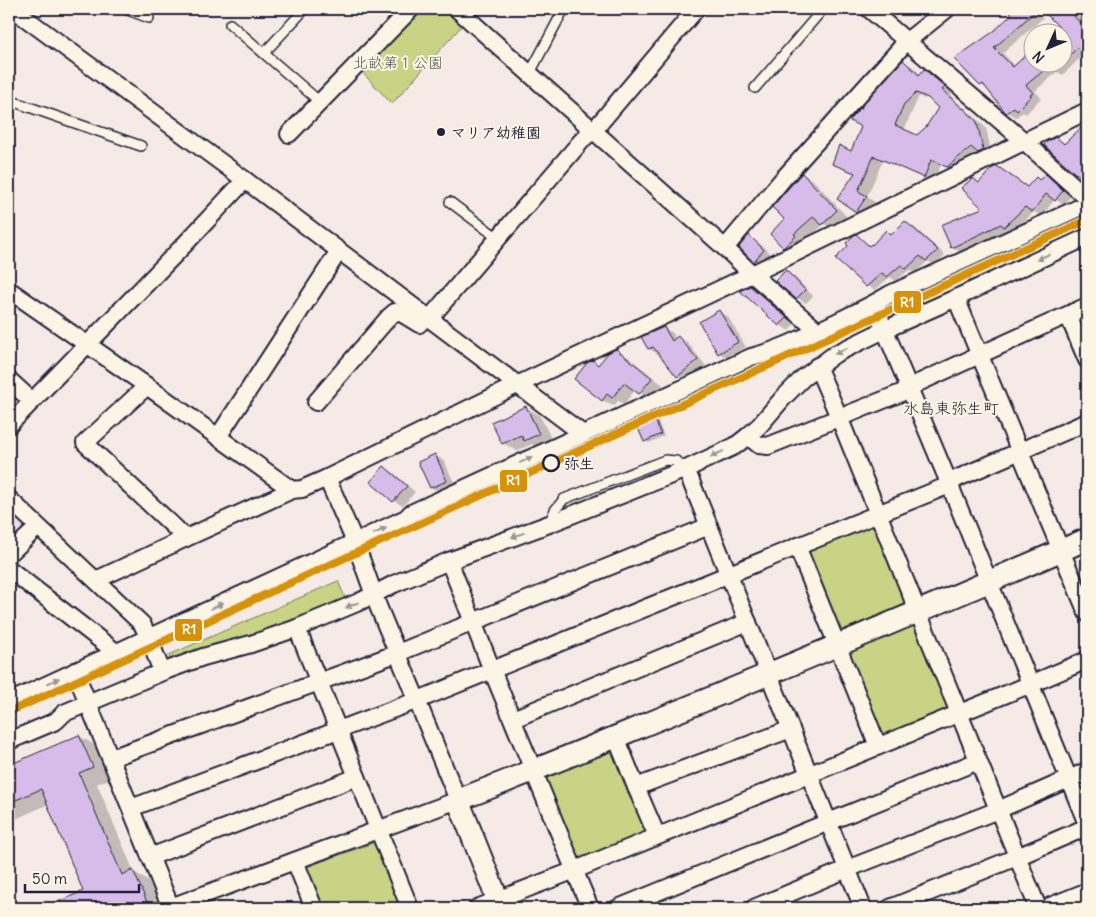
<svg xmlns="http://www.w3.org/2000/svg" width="1096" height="917" font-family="Delius,'Klee One',sans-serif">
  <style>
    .built { fill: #ecdce7 }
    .green { fill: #c8d386; stroke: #757a60 }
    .shadow { fill: #0003; fill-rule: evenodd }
    .building { fill: #d7bcea; stroke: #22223b; fill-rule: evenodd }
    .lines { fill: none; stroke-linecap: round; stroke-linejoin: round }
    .service-casing { stroke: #22223b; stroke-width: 12 }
    .minor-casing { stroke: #22223b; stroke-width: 20 }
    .tertiary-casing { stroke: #22223b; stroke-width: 25 }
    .service { stroke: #fcf5e5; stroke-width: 9 }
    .minor { stroke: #fcf5e5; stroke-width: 16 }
    .tertiary { stroke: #fcf5e5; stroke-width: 21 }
    .rail-1-casing { stroke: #fcf5e5; stroke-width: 11 }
    .rail-1 { stroke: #d79209; stroke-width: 8 }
    .oneway { fill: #9a9698 }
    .poi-dot { fill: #22223b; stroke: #fcf5e5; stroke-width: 2 }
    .stop-dot { fill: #fcf5e5; stroke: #22223b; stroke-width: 2.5 }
    .labels { text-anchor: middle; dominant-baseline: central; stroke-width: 4; stroke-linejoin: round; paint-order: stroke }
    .park-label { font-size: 15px; fill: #545752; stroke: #fcf5e5 }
    .poi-label { font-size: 15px; font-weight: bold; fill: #22223b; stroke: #fcf5e5; text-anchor: start }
    .stop-label { font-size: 15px; font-weight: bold; fill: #22223b; stroke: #fcf5e5; text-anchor: start }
    .neighbourhood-label { font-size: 16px; fill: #22223b; stroke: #fcf5e5 }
    .line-badge { stroke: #fcf5e5; stroke-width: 2 }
    .badge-label { font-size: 14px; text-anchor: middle; font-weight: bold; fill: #fff }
  </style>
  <rect width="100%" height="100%" fill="#f5eae6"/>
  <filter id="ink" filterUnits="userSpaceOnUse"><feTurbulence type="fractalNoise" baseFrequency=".02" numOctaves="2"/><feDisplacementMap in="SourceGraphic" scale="10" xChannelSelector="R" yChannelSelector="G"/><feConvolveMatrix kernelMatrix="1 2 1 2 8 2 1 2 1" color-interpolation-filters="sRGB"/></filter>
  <g filter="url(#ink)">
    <polygon class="built" points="9,511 29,530 9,548"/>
    <g class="green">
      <polygon points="417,9 452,9 466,21 392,104 359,69"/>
      <polygon points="1087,314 1087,345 1077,319"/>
      <polygon points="876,521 909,604 838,634 805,549"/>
      <polygon points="338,581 346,600 298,621 174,661 170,659 169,655"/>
      <polygon points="917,624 950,709 880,739 846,652"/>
      <polygon points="614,747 650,833 576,862 544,780 545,776"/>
      <polygon points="378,841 404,908 318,908 304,868"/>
    </g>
    <g class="shadow">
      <polygon points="1008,9 1034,9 1043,18 1003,53 1015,66 1034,54 1034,62 1064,62 1064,34 1072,27 1057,9 1071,9 1086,24 1087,24 1087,66 1080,58 1063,75 1057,72 1035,91 1041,98 1026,114 1023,112 1016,117 1007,112 989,90 981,85 956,59 993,33 1014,14"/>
      <path d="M903,62L913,67L921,75L925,71L934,76L952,92L953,93L951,96L967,111L973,115L986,128L992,156L988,158L980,153L957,172L941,164L934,182L883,160L867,197L875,202L866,216L856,211V174L833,163L852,153L862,127V111ZM919,96L924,99L926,97L930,99L940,108L927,128L917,137L904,130Z"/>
      <polygon points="1087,123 1087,181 1081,176 1056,138 1066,144"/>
      <polygon points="802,174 814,181 848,218 834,230 824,224 805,242 796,254 784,247"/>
      <polygon points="1046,176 1055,181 1071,196 1064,205 1055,199 1042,216 1034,212 1014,231 1010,229 961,253 952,247 985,208 973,179 980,183 1027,188 1037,178 1040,181"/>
      <polygon points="905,223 914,227 945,255 935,265 928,261 915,273 909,270 896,281 890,277 875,290 867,286 850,246 856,236 870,246 872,246 886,232 892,235"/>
      <polygon points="749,237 758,242 773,256 763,266 754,261"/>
      <polygon points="786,272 795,277 813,296 806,303 797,298"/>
      <polygon points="750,287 760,293 795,323 789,331 780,325 742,291"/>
      <polygon points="719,311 728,317 746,347 728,358 719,353"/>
      <polygon points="664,328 673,333 676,339 678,337 687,342 706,366 687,381 678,376 660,353 658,354 649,349"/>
      <polygon points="616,351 628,357 663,385 651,400 635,390 624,404 618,401 614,406 602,400 593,362 599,366"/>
      <polygon points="526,407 540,416 553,442 539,449 532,444 517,451 503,443"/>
      <polygon points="652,415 656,417 664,436 649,443 645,441"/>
      <polygon points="435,455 444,461 456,486 440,493 431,487"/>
      <polygon points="385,468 394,473 415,492 403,506 394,501 372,482"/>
      <polygon points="79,736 98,747 111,778 97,784 134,872 151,882 162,908 47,908 85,892 49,804 9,822 9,766"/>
    </g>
    <g class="building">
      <polygon points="1006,9 1038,9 994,48 1013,67 1029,52 1034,57 1034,62 1054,62 1026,85 1033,93 1030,95 1031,96 1017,110 1014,107 1006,113 983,84 980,86 954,59 993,32 1012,14"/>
      <polygon points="1041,9 1067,9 1087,30 1087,57 1078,47 1064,61 1064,32"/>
      <path d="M903,60L919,75L924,69L943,85L945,87L942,90L963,109L964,108L977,122L983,150L978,153L971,147L947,167L931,160L924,178L874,156L858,191L867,196L856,212L837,199L855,173L832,164L839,145L851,151L861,127L850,121L851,118L860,108L861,109L863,104ZM916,93L928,98L938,108L926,127L917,135L895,125L904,104Z"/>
      <polygon points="1087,122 1087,183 1076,173 1076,174 1044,145 1048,141 1056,137 1064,144"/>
      <polygon points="997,166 1027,187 1036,177 1039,180 1046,174 1063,190 1055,201 1046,194 1032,212 1025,207 1004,227 1001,224 951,248 941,225 982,208 961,188 973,178 979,183 991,169"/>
      <polygon points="802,173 837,210 822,225 813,217 794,234 796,236 783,248 770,234 784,219 772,207"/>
      <polygon points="905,221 938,250 926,261 920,256 906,269 901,265 887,277 882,273 866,287 835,259 848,246 846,243 853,236 856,234 869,246 871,244 872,245 886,230 891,235"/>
      <polygon points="749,235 764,250 753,262 739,247"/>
      <polygon points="786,270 805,290 796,299 775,281"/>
      <polygon points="750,286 787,318 779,326 740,291"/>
      <polygon points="719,310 738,342 718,354 699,322"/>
      <polygon points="664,327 672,341 678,336 698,360 677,377 653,347 648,349 641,337"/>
      <polygon points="616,349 652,378 639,394 624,383 612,398 607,394 602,401 574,379 587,363 593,360 598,365 608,353"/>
      <polygon points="526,406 539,434 524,441 521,435 502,444 491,422"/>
      <polygon points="652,414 661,434 644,442 635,421"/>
      <polygon points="435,454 447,481 430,488 418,462"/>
      <polygon points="384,466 407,486 393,502 370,482"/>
      <polygon points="79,735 93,767 79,773 122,875 133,870 147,902 133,908 44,908 83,891 41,789 9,803 9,765"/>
    </g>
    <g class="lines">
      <defs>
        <g id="service">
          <polyline points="125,9 149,18"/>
          <polyline points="230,24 320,102"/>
          <polyline points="264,53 305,9"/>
          <polyline points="530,73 564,9"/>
          <polyline points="755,88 823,9"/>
          <polyline points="9,100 141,146"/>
          <polyline points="450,202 498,238"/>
          <polyline points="549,524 555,510 564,499 665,460 676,461 686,469"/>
        </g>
        <g id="minor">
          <polyline points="13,9 245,180 583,434"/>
          <polyline points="457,9 725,248 752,274 818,331"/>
          <polyline points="869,9 1024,141 1087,198"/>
          <polyline points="289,134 411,9"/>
          <polyline points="725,248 782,180 907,41 947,9"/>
          <polyline points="9,290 147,386 292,490"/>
          <polyline points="956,298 1087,613"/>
          <polyline points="874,304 949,483 1087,824"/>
          <polyline points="1068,315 1087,360"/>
          <polyline points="430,318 584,138 594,130 696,9"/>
          <polyline points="817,366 839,417 1038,908"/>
          <polyline points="9,380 32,401"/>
          <polyline points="147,386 85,443 186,538"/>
          <polyline points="316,402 389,317 395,312 401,313 419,324 427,316"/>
          <polyline points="9,425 185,244 245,180"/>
          <polyline points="748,436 759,445 768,446 901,393 918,383 1087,306"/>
          <polyline points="218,437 339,251"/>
          <polyline points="686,469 863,908"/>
          <polyline points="9,499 142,624 149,638 162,672"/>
          <polyline points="797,546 878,746"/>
          <polyline points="9,554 38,527"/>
          <polyline points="449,561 492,670 590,908"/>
          <polyline points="9,569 117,653"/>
          <polyline points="96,580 186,538 292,490 302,489 327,478 519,384 752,274 1087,111"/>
          <polyline points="297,628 410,908"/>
          <polyline points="75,671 171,908"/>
          <path d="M9,702L355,542L406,518L411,513L751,357C776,351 800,339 824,328C846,317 869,307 890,294L1087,204"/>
          <polyline points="513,719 748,622"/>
          <polyline points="616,737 636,787 657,836"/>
          <polyline points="9,741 56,721 64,713 162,672 203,657 251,644 297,628 359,602 394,584 449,561 549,524 686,469 735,446 748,436 760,425 783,398 803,378 835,354 884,330 956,298 1087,237"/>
          <polyline points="111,758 398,653 473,622 709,526"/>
          <polyline points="636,787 791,729"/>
          <polyline points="131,808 418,700 942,488 958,478 1087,422"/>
          <polyline points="150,857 357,777"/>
          <polyline points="295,861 314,908"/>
          <polyline points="168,908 458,800 378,606 355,542 327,478"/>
          <polyline points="477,908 575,870 1031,684 1087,660"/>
          <polyline points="618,908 978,761"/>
          <polyline points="754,908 847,869 998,810 1087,771"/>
          <polyline points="890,908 1017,857 1087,827"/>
        </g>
        <g id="tertiary">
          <path d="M501,908L458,800C545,767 631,730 718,695C841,644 965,593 1087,539"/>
          <polyline points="1052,908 1087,894"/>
        </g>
      </defs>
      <use href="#service" class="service-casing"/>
      <use href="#minor" class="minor-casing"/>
      <use href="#tertiary" class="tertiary-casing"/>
      <use href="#service" class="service"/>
      <use href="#minor" class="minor"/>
      <use href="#tertiary" class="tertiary"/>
      <defs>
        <polyline id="rail-1" points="9,712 552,463 776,362 1087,220"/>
      </defs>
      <use href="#rail-1" class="rail-1-casing"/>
      <use href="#rail-1" class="rail-1"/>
    </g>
    <defs><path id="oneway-solid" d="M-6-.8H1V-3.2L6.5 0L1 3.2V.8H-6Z" transform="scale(1.25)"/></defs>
    <g class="oneway">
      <use href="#oneway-solid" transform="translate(1043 257) rotate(155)"/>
      <use href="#oneway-solid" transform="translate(841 351) rotate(153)"/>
      <use href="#oneway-solid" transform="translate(717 454) rotate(155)"/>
      <use href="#oneway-solid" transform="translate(526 460) rotate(-25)"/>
      <use href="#oneway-solid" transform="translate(380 531) rotate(-25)"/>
      <use href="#oneway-solid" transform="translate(518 535) rotate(160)"/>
      <use href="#oneway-solid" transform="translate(352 605) rotate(157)"/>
      <use href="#oneway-solid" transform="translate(217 606) rotate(-25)"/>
      <use href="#oneway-solid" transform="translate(53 681) rotate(-25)"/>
    </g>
  </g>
  <circle class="poi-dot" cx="441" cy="132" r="5"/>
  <circle class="stop-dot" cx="551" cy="463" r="8"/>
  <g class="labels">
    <g class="park-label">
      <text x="398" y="62">北畝第１公園</text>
    </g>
    <g class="poi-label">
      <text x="451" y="132">マリア幼稚園</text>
    </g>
    <g class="stop-label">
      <text x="564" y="463">弥生</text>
    </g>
    <g class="neighbourhood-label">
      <text x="951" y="408">水島東弥生町</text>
    </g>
  </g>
  <g class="line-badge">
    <rect x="893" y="290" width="29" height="24" rx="5" fill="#d79209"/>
    <rect x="499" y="469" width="29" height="24" rx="5" fill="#d79209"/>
    <rect x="174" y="618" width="29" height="24" rx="5" fill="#d79209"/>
  </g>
  <g class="badge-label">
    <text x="907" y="307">R1</text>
    <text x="513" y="485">R1</text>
    <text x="189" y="634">R1</text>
  </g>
  <rect width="1096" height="917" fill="none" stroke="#fcf5e5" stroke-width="30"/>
  <rect x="15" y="15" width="1066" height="887" fill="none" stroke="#22223b" stroke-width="2" filter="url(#ink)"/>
  <g transform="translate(1048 48) rotate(226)"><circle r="24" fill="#fcf5e5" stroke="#a5a1a1"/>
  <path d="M0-4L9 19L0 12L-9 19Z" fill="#22223b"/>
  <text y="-8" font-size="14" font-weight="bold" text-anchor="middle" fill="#22223b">N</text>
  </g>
  <path d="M25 884v8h114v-8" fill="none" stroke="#22223b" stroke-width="2.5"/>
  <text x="32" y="884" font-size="15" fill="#22223b" stroke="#fcf5e5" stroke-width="4" paint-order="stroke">50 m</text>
</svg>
